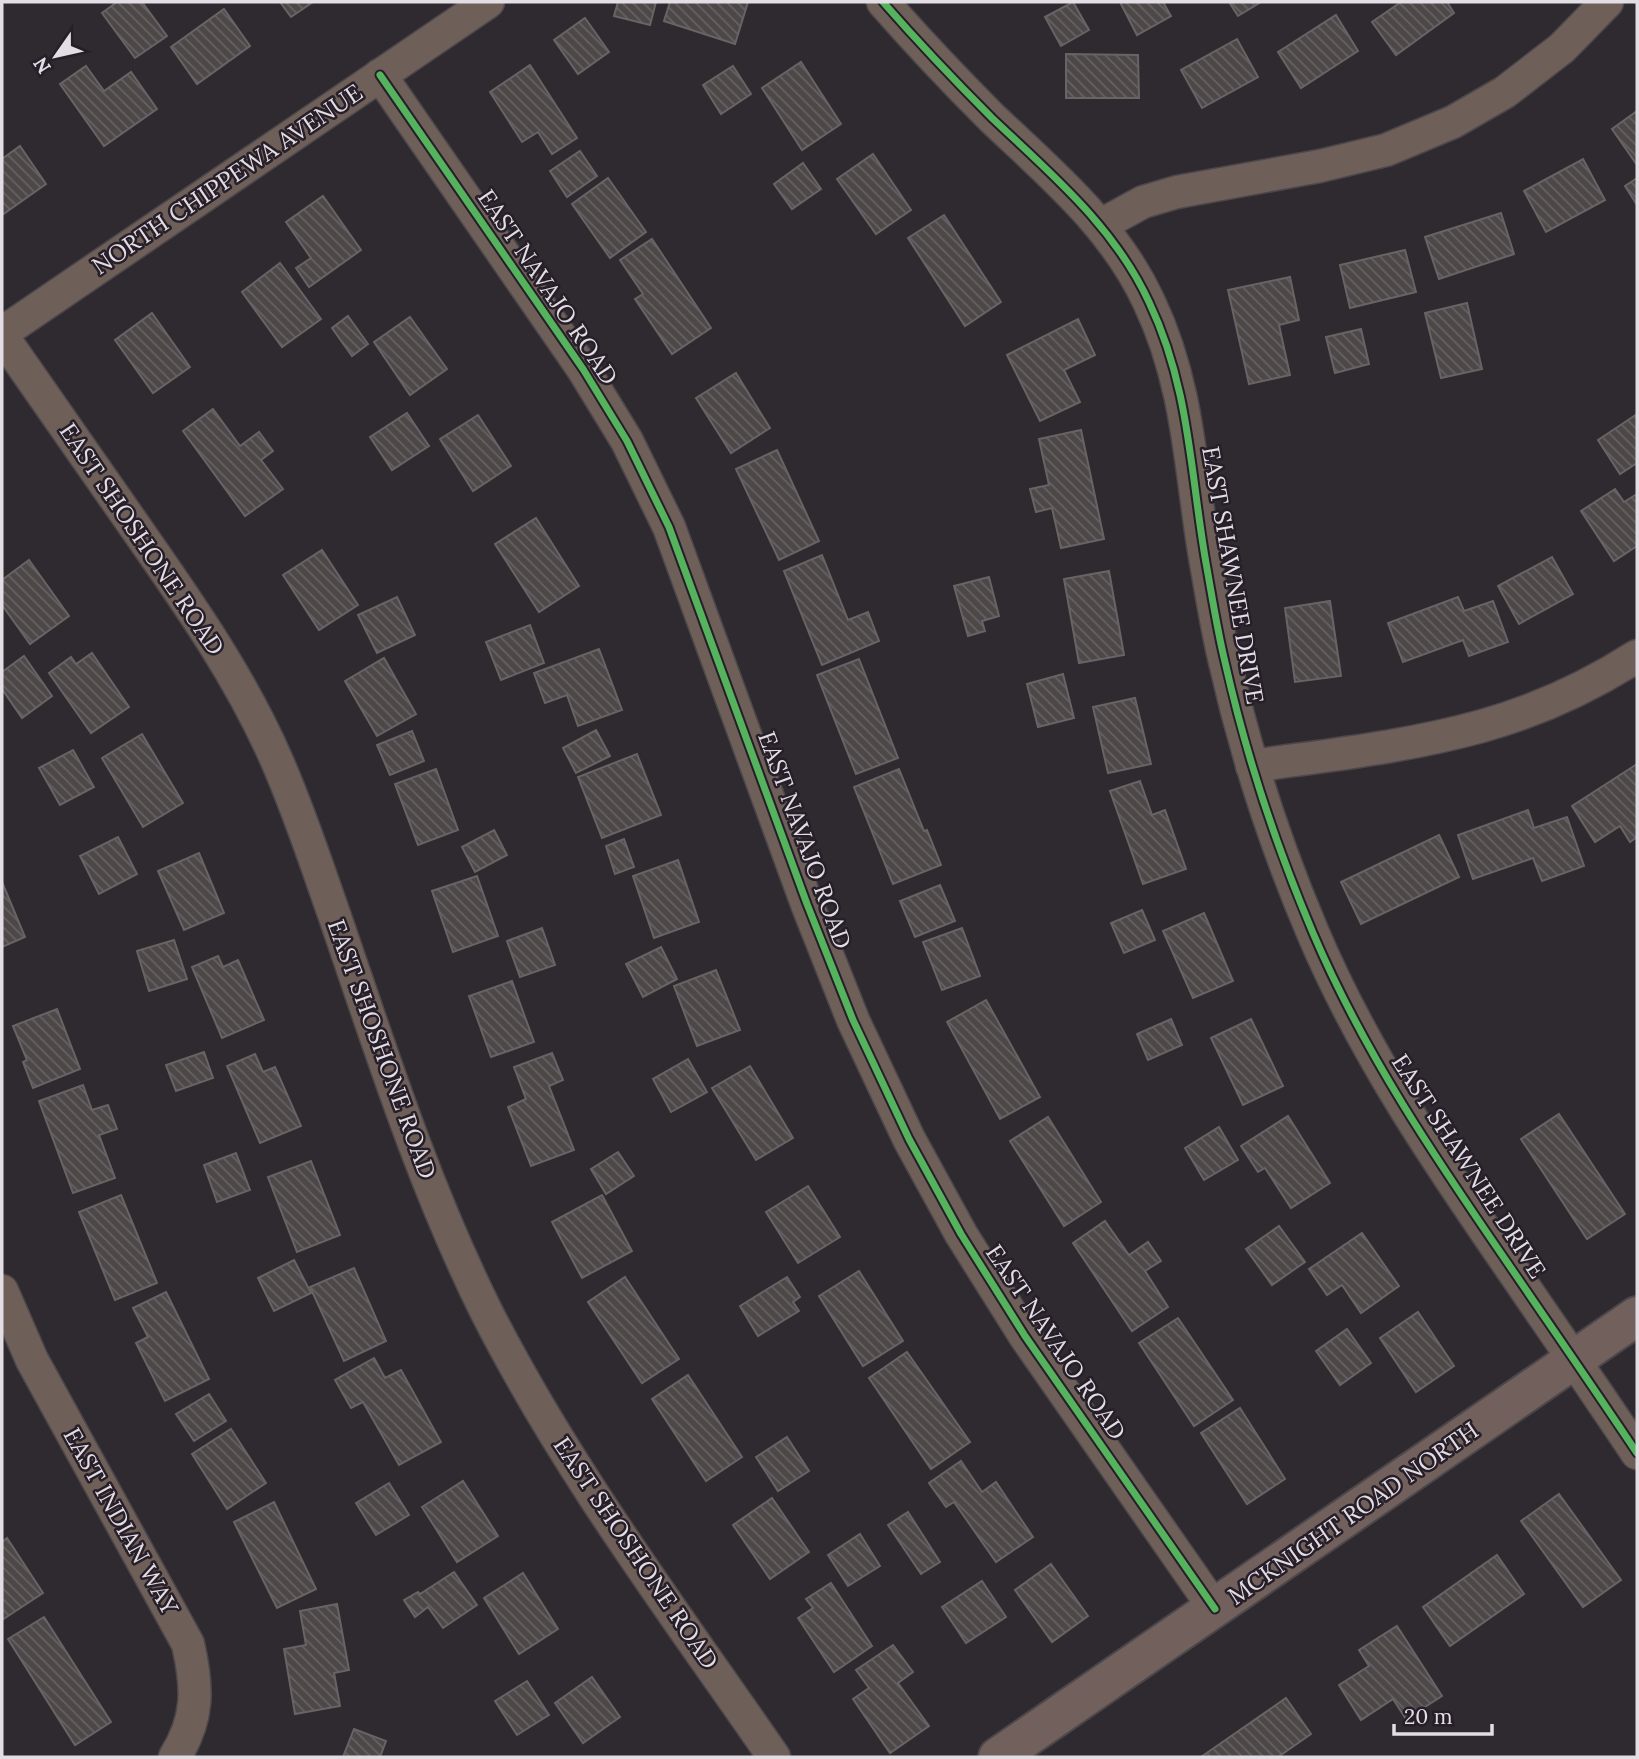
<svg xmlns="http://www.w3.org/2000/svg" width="1639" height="1759" font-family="Lora,serif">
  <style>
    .building { fill: url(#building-back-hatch); stroke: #686364; stroke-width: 2 }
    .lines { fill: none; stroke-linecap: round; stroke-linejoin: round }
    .street-casing { stroke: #4b474b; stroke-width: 35 }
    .secondary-casing { stroke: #4b474b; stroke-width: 42 }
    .street { stroke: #6f5f59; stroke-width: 32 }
    .secondary { stroke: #71605b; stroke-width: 38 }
    .cycleway-casing { stroke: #261e28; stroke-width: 11 }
    .cycleway { stroke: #56b35d; stroke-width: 7 }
    .labels { text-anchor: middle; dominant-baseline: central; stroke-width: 5; stroke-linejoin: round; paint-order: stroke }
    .street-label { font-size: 24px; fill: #e3dde4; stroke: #261e28 }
  </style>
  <defs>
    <pattern id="building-back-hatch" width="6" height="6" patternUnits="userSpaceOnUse" patternTransform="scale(1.75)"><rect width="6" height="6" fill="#4d4748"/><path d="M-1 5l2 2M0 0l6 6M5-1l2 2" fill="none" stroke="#666162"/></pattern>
  </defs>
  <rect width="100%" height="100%" fill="#2f2a2f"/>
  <g class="building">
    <polygon points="117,2 142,2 167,36 135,58 102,13"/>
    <polygon points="280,2 313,2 291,17"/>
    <polygon points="618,2 656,2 650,25 614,16"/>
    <polygon points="670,2 748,2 735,44 664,21"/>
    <polygon points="1073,2 1089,30 1061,46 1045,17"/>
    <polygon points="1120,2 1163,2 1171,16 1137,35"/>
    <polygon points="1229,2 1261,2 1238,16"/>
    <polygon points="1401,2 1447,2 1454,13 1396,55 1372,22"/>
    <polygon points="224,9 250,46 197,84 171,47"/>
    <polygon points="1336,15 1358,51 1301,88 1278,52"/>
    <polygon points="585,18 609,52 578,74 554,40"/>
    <polygon points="1237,39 1258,77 1202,108 1181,70"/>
    <polygon points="1066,54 1138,55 1139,98 1066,98"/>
    <polygon points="801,62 841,124 802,150 762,88"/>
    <polygon points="530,65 577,138 552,154 538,132 522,142 490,92"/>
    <polygon points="86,66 104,91 131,72 157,109 104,146 60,84"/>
    <polygon points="733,66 751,94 721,114 703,85"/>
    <polygon points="1637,111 1637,165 1612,129"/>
    <polygon points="20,146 46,184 2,215 2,159"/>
    <polygon points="580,151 597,176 567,197 550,171"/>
    <polygon points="873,154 911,210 876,234 837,179"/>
    <polygon points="1583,159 1605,200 1546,232 1524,191"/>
    <polygon points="803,163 821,189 792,209 774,184"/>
    <polygon points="608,178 646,232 610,258 572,204"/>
    <polygon points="1637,178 1637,205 1625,186"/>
    <polygon points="323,196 361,250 309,287 296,268 311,258 286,222"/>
    <polygon points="1501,213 1514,254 1439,279 1425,237"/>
    <polygon points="944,215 1001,302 965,326 908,238"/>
    <polygon points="652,239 711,328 672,354 635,299 643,294 620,260"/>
    <polygon points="1405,250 1416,292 1350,308 1340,265"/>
    <polygon points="280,263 321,319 282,347 242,292"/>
    <polygon points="1290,277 1299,320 1279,325 1290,375 1249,384 1228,290"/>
    <polygon points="1467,303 1482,369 1441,378 1425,313"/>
    <polygon points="152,313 190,367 153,393 115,340"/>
    <polygon points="348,316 368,344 352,356 332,328"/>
    <polygon points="410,317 447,369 410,395 374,342"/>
    <polygon points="1078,319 1095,355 1064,370 1080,402 1040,421 1007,355"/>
    <polygon points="1361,329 1369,364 1335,373 1326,337"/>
    <polygon points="736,373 770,428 731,453 696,398"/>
    <polygon points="213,409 240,446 259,432 273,451 261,460 283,489 245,516 183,431"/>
    <polygon points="407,413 429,446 392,470 370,437"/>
    <polygon points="1637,414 1637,463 1620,474 1598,440"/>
    <polygon points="478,415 511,466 473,491 440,439"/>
    <polygon points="1081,430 1104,539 1061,548 1052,508 1036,512 1030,489 1049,485 1039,439"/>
    <polygon points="777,450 819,541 779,560 736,469"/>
    <polygon points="1615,489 1624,502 1637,494 1637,546 1614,561 1581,511"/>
    <polygon points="536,518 579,586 539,612 495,544"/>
    <polygon points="322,550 358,605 319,630 283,575"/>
    <polygon points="822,555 848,620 868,612 879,641 822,665 784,571"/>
    <polygon points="1552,557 1573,594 1519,624 1498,586"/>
    <polygon points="29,560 69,616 30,644 2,605 2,580"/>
    <polygon points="1109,571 1124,655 1079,663 1064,579"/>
    <polygon points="989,577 999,616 982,621 985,631 968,636 954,586"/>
    <polygon points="397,597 415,635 377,653 358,615"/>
    <polygon points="1458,597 1464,611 1493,601 1508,642 1469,656 1463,640 1403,662 1388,623"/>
    <polygon points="1330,601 1341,676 1295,682 1285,608"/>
    <polygon points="530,625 544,663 501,680 486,642"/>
    <polygon points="599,649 622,710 578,726 567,695 545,703 534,673"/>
    <polygon points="92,653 129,707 91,733 49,673 71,657 76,664"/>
    <polygon points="24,656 52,696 22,718 2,689 2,672"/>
    <polygon points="384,658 416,714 377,736 345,681"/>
    <polygon points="859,659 898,758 856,774 817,675"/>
    <polygon points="1063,674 1074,718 1038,727 1027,684"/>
    <polygon points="1135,698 1151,764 1108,773 1093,707"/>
    <polygon points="596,730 610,756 576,773 563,748"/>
    <polygon points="412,731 424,761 390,775 377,745"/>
    <polygon points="142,734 183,803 143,827 102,758"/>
    <polygon points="73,750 94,787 60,805 39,768"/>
    <polygon points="637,754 661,815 602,838 578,777"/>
    <polygon points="1637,764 1637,837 1630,842 1620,826 1595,842 1572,806"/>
    <polygon points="436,769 458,830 418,845 395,784"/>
    <polygon points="899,769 924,831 927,830 941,865 893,884 854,787"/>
    <polygon points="1140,781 1152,815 1165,810 1186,869 1143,884 1110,791"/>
    <polygon points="1528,810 1534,828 1567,817 1584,866 1542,881 1533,858 1473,879 1458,835"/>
    <polygon points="494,830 507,855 475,872 462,847"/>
    <polygon points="1439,835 1459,877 1361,924 1341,882"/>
    <polygon points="118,837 137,874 99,894 80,856"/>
    <polygon points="624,839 634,867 615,874 606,846"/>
    <polygon points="199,853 224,913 184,930 158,871"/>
    <polygon points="678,860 699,922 654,938 633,876"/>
    <polygon points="477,876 498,936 453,952 432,891"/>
    <polygon points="2,882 25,937 2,947"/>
    <polygon points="940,885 955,921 915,937 900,901"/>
    <polygon points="1142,910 1155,940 1124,953 1111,923"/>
    <polygon points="1204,913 1233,981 1193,998 1163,931"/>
    <polygon points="542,928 555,965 520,977 507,941"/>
    <polygon points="962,928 980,976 942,990 923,942"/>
    <polygon points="174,940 187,979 149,991 137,951"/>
    <polygon points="661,947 677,979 643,997 626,964"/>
    <polygon points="218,956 223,967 238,960 264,1020 222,1038 192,967"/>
    <polygon points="716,970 740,1030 697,1046 674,986"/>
    <polygon points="512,981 534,1042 491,1057 469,996"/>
    <polygon points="986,1000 1040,1097 1000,1119 947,1022"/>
    <polygon points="57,1009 80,1069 33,1088 23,1062 27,1060 13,1026"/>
    <polygon points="1171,1019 1182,1045 1148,1060 1137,1034"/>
    <polygon points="1251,1019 1283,1086 1243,1105 1211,1038"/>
    <polygon points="204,1052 213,1078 176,1091 166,1065"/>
    <polygon points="552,1053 563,1080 549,1086 574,1150 531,1166 508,1107 526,1099 514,1067"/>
    <polygon points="255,1054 263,1072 275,1067 301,1126 260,1143 227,1066"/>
    <polygon points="688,1059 707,1092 671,1112 653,1079"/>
    <polygon points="750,1066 793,1138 756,1160 712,1088"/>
    <polygon points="83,1085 92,1110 108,1105 117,1129 99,1135 115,1178 73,1193 39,1101"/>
    <polygon points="1559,1114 1625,1214 1587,1239 1521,1139"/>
    <polygon points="1288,1116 1330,1183 1291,1208 1265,1168 1258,1172 1241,1146"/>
    <polygon points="1048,1117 1101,1202 1064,1226 1010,1141"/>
    <polygon points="1219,1127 1238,1160 1204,1180 1185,1148"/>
    <polygon points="618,1152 634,1176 606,1194 591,1169"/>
    <polygon points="236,1153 250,1190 217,1202 204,1165"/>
    <polygon points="311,1161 340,1235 297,1252 268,1177"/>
    <polygon points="808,1186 840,1237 798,1263 766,1212"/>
    <polygon points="121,1195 157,1283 115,1300 79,1212"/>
    <polygon points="602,1195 632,1251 582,1278 552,1222"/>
    <polygon points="1105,1221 1129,1255 1148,1242 1161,1261 1145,1271 1168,1307 1132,1331 1073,1243"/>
    <polygon points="1279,1226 1305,1262 1272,1285 1246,1249"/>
    <polygon points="1362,1233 1399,1286 1361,1313 1342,1285 1327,1295 1309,1269"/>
    <polygon points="294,1260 311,1293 274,1311 258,1278"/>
    <polygon points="354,1268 386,1341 344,1361 310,1287"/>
    <polygon points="859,1271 903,1341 863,1366 819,1296"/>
    <polygon points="625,1277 679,1359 642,1383 588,1302"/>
    <polygon points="787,1277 800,1297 793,1302 799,1311 758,1336 740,1306"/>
    <polygon points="166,1292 209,1379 165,1401 136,1343 148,1337 133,1308"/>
    <polygon points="1418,1312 1454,1366 1416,1392 1380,1338"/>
    <polygon points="1178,1318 1233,1400 1194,1426 1139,1343"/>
    <polygon points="1347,1329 1371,1363 1340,1385 1316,1351"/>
    <polygon points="907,1352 970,1442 931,1469 869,1378"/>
    <polygon points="374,1358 385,1378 401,1370 441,1442 399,1465 363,1402 351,1408 335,1380"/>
    <polygon points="688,1375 742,1457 706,1481 652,1399"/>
    <polygon points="209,1394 226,1421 194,1441 176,1414"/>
    <polygon points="1240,1408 1285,1479 1247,1504 1201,1433"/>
    <polygon points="231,1429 266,1483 227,1509 192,1454"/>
    <polygon points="787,1437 809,1471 778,1491 756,1457"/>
    <polygon points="961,1461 982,1492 996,1482 1033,1537 996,1562 954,1502 946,1507 929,1483"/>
    <polygon points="463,1481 498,1536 457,1562 422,1507"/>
    <polygon points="389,1483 409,1515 376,1535 356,1503"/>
    <polygon points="1559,1494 1621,1580 1583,1607 1521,1521"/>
    <polygon points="772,1498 809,1552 770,1579 733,1525"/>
    <polygon points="274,1502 316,1589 277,1608 234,1522"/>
    <polygon points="908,1512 940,1562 921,1574 888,1525"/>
    <polygon points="860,1534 880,1566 848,1586 828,1555"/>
    <polygon points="7,1538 43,1593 2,1620 2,1542"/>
    <polygon points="1497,1555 1524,1594 1450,1646 1423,1607"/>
    <polygon points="1051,1564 1088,1616 1052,1642 1015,1590"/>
    <polygon points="454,1572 477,1605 443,1628 428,1607 415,1617 404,1600 418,1592 420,1594"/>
    <polygon points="523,1573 558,1629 519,1654 484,1598"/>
    <polygon points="982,1581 1006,1617 966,1643 942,1607"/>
    <polygon points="831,1583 872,1646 834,1672 798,1618 813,1608 806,1599"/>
    <polygon points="337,1604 349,1670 334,1673 340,1706 295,1714 284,1649 306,1645 300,1611"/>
    <polygon points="44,1617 111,1722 75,1745 8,1639"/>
    <polygon points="1397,1626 1442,1696 1406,1719 1393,1699 1361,1720 1339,1685 1369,1666 1359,1650"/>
    <polygon points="893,1645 913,1672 898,1683 929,1726 890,1753 853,1699 869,1688 856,1670"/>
    <polygon points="592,1677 620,1717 583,1743 555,1703"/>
    <polygon points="527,1681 549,1715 517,1735 495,1701"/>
    <polygon points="1286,1698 1311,1734 1278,1757 1201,1757"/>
    <polygon points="354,1729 386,1741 380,1757 343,1757"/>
  </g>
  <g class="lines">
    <defs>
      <g id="street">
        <path d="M883,2C918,42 954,80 992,118C1051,174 1114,226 1149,302C1190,388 1190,472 1206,563C1212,596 1217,629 1225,662C1246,755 1276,846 1313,933C1364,1053 1436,1159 1509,1265C1552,1328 1595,1390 1637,1453"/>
        <polyline points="380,75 583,369 627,441 669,527 807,904 853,1020 909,1139 961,1234 1025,1336 1215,1609"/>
        <polyline points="1101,225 1143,202 1177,192 1320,166 1386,150 1453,122 1505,92 1562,48 1607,2"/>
        <polyline points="2,333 488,2"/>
        <path d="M2,336C47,401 92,466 138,531C189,604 241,678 277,761C299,811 316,863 334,914C380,1048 423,1184 486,1311C566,1469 674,1612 774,1757"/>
        <path d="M1252,766C1329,755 1407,747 1482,726C1536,711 1590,686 1637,656"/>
        <path d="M2,1291L32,1360L188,1644C198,1688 199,1718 175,1757"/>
      </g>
      <polyline id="secondary" points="998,1757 1637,1316"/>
    </defs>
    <use href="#street" class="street-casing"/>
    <use href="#secondary" class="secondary-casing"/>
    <use href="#street" class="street"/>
    <use href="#secondary" class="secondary"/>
    <defs>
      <g id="cycleway">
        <path d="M883,2C918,42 954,80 992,118C1051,174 1114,226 1149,302C1190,388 1190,472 1206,563C1212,596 1217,629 1225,662C1246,755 1276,846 1313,933C1364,1053 1436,1159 1509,1265C1552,1328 1595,1390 1637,1453"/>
        <polyline points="380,75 583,369 627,441 669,527 807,904 853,1020 909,1139 961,1234 1025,1336 1215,1609"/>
      </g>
    </defs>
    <use href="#cycleway" class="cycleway-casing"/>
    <use href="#cycleway" class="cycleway"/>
  </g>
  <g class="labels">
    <g class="street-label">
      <text transform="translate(227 179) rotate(-34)">NORTH CHIPPEWA AVENUE</text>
      <text transform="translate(548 287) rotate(56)">EAST NAVAJO ROAD</text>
      <text transform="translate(142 539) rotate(56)">EAST SHOSHONE ROAD</text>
      <text transform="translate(1233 575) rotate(80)">EAST SHAWNEE DRIVE</text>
      <text transform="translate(805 840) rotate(70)">EAST NAVAJO ROAD</text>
      <text transform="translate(382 1049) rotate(70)">EAST SHOSHONE ROAD</text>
      <text transform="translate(1469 1166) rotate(57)">EAST SHAWNEE DRIVE</text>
      <text transform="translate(1056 1342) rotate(56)">EAST NAVAJO ROAD</text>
      <text transform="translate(1353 1513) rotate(-35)">MCKNIGHT ROAD NORTH</text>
      <text transform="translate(121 1521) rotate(61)">EAST INDIAN WAY</text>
      <text transform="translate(636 1553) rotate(56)">EAST SHOSHONE ROAD</text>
    </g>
  </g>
  <rect width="1639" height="1759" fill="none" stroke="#e3dde4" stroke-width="7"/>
  <g transform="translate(56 56) rotate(236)" stroke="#261e28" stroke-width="5" paint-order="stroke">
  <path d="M0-5L12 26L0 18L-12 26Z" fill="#e3dde4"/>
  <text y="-10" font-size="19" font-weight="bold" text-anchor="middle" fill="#e3dde4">N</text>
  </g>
  <path d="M1394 1724v10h98v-10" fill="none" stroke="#e3dde4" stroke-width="3.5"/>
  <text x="1404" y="1724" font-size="21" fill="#e3dde4" stroke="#261e28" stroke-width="5" paint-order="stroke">20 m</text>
</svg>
